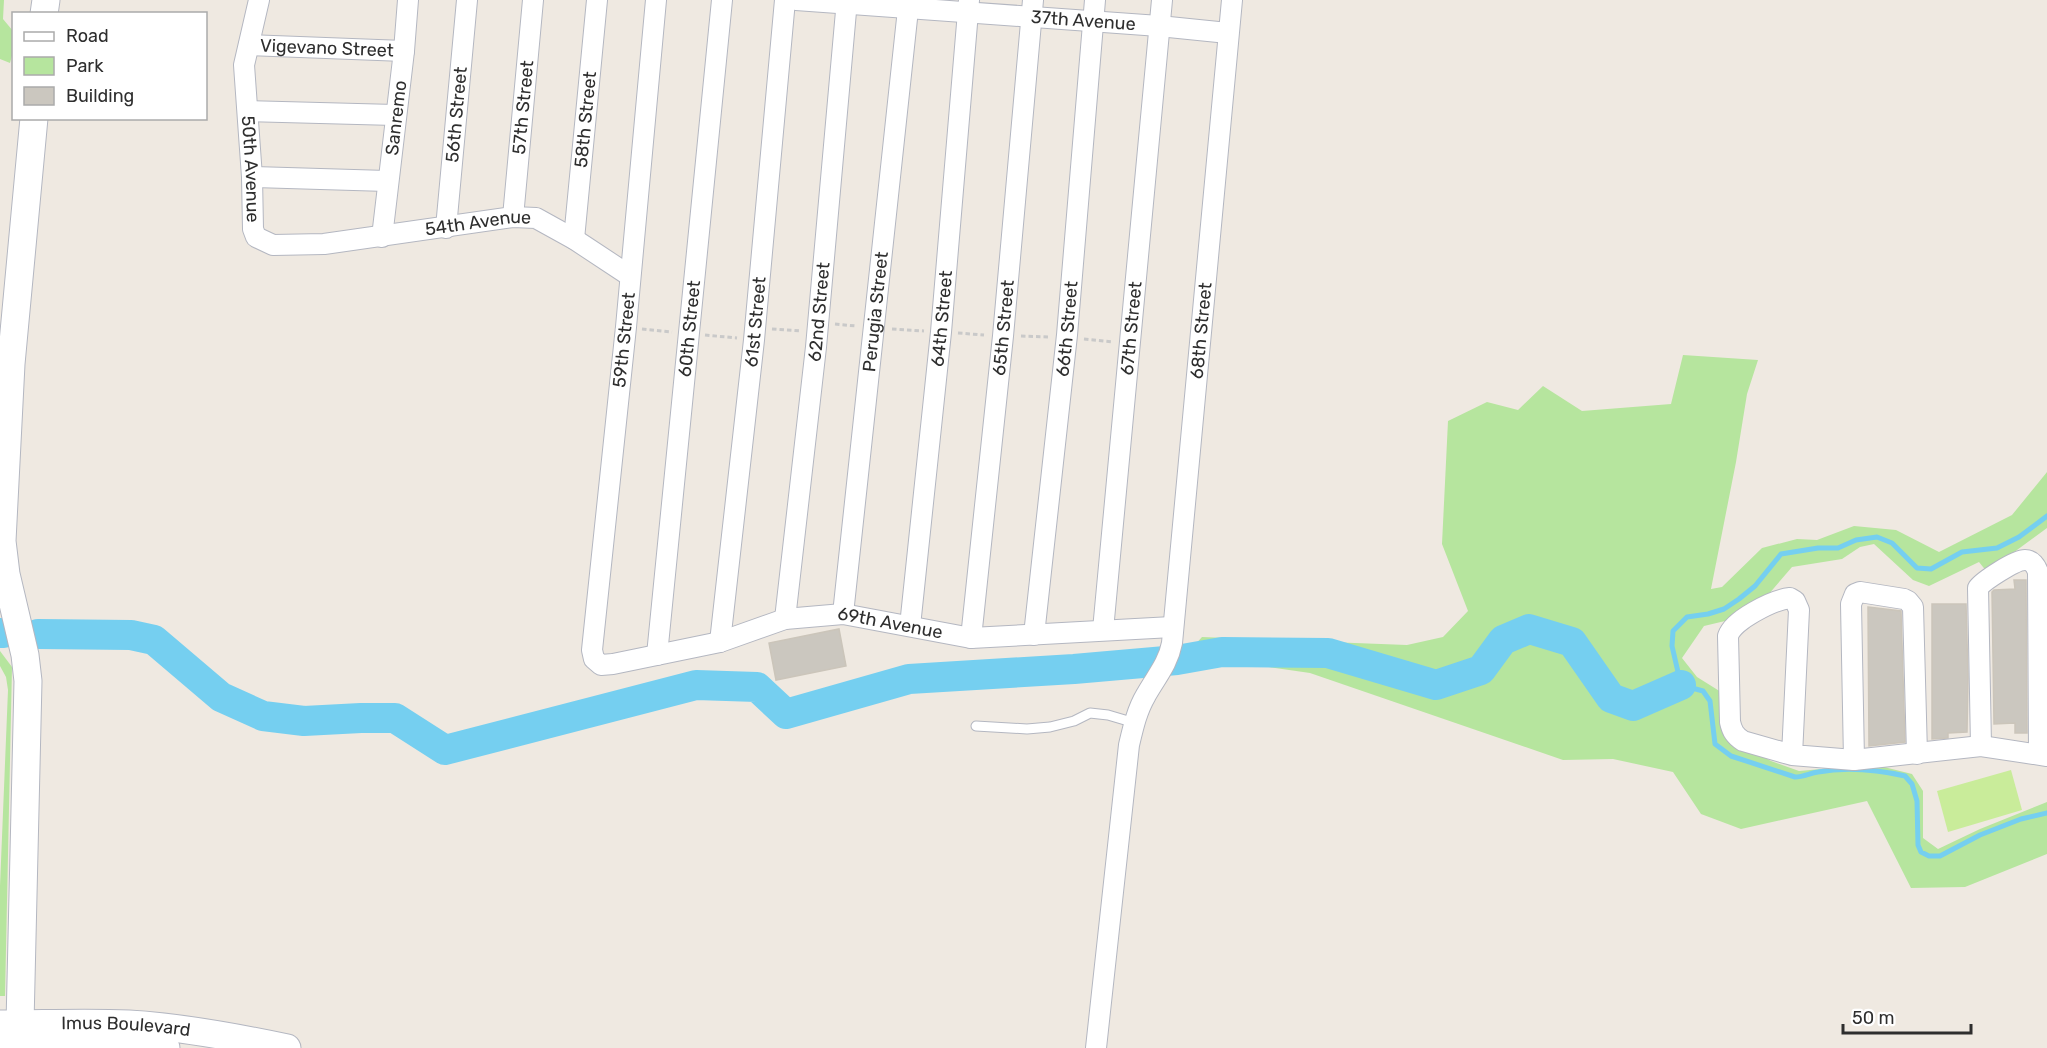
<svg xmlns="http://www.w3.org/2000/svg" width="2047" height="1048" font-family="Rubik,sans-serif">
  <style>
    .green { fill: #b6e59e }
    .pitch { fill: #c9ec9a }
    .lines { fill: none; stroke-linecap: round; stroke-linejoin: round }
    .stream { stroke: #75cff0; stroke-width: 5 }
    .river { stroke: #75cff0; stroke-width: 30 }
    .building { fill: #cbc7bf; stroke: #cbc5ba; stroke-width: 1.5 }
    .lane-casing { stroke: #b4b7c1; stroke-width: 11 }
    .street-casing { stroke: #b4b7c1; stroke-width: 22 }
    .secondary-casing { stroke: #b4b7c1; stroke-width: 29 }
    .path { stroke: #c9c9c9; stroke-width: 3; stroke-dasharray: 4.5 3; stroke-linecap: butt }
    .lane { stroke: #fff; stroke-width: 9 }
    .street { stroke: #fff; stroke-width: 20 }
    .secondary { stroke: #fff; stroke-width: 27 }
    .labels { text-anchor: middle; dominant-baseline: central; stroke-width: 5; stroke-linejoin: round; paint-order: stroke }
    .street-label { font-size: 18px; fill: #2e2e2e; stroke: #fff }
  </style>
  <rect width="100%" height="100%" fill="#efe9e1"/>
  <g class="green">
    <polygon points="0,0 4,0 3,19 13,31 13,52 10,63 0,59"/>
    <polygon points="1683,355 1758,360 1747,394 1736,462 1711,589 1722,587 1762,548 1797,539 1817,540 1854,526 1896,530 1939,552 2012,515 2047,472 2047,528 1987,572 1979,562 1929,586 1913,580 1874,544 1860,547 1842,559 1792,567 1762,602 1725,621 1704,626 1682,658 1697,677 1721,692 1725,736 1771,761 1799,771 1844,767 1884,767 1912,774 1923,791 1923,838 1938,849 1980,829 2047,802 2047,854 1965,887 1911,888 1867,801 1741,829 1701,814 1673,772 1613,759 1563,760 1310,673 1254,665 1192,667 1193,647 1202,637 1407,645 1443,637 1468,611 1442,544 1448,421 1487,402 1518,410 1543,386 1582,411 1671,404"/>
    <polygon points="0,651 12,667 5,996 0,996 0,886 8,690 6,677 0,666"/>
  </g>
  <polygon class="pitch" points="2011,770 2022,810 1948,832 1937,791"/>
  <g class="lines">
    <path class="stream" d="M2047,516L2019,537L1997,548L1962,552L1931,569L1917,568L1892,543L1877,537L1856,540L1838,548H1818L1781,554L1755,586L1739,599L1724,609L1708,614L1687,617L1673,631L1672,646L1681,685L1703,691L1710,701L1715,744L1731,756L1795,777C1804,777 1810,773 1818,772C1846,767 1878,770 1905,776L1912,784L1917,801L1918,845L1921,852L1929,856H1940L1980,835L2021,819L2047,813"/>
    <g class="river">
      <polyline points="0,633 4,633"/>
      <polyline points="38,634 131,635 154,640 221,697 263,716 304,721 361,718 395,718 445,750 696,685 757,687 786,714 909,679 1074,669 1177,660 1222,652 1328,653 1436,685 1481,670 1503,640 1529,629 1572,642 1611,698 1633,706 1681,685"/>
    </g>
  </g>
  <g class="building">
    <polygon points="2014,580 2026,580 2027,733 2015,733 2015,723 1994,724 1992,592 1994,590 2015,589"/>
    <polygon points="1932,604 1966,604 1968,677 1967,732 1948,733 1948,738 1932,739"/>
    <polygon points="1868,607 1901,611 1905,742 1869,746"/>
    <polygon points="839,629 846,666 776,680 769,643"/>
  </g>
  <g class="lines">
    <defs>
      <polyline id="lane" points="976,726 1027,729 1050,727 1074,721 1090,713 1108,715 1135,723"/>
      <g id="street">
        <path id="s1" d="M259,0L244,65L252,177L253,229L256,237L273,245L324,244L513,217L536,218L574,239L630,276"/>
        <path id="s2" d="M656,0L626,327L592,650L594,659L601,665L613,664L720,642L785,619L843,614L971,638L1172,627"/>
        <path id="s3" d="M796,0L1159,26L1228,33"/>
        <path id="s4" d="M249,45L404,51"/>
        <polyline points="249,111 395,115"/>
        <polyline points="252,177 387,181"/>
        <path id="s5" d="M513,217L533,0"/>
        <path id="s6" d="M446,228L467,0"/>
        <path id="s7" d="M382,237L404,51L408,0"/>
        <path id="s8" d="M574,239L597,0"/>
        <path id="s9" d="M843,614L909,0"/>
        <path id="s10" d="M785,619L816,347L847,0"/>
        <path id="s11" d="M910,626L941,332L969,0"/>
        <path id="s12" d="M1103,630L1162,0"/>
        <path id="s13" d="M1034,635L1067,335L1095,0"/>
        <path id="s14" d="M971,638L1003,336L1033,0"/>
        <path id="s15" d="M720,642L754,340L785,0"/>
        <path id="s16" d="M657,655L722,0"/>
        <path d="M1981,746L1978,588C1983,581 2015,560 2025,560C2032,560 2036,566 2038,572L2039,753"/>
        <path d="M1792,755L1799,610L1795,601L1790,598C1773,600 1733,620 1728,636L1730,722C1732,731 1735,736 1743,741L1792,755L1854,760L1981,746L2047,756"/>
        <polyline points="1854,760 1851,604 1855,594 1860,592 1904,599 1908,601 1913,607 1917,754"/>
        <path id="s17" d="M1096,1048L1129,745C1133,728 1137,710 1146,695C1156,677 1168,664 1172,643L1232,0"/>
      </g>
      <g id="secondary">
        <polyline points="44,14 46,0"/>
        <path id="s18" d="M0,1024C43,1024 86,1022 129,1024C182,1027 235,1037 287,1048"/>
        <polyline points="20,1024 28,681 25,655 6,574 2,541 11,364 34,118"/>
        <polyline points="0,1046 98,1044 166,1048"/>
      </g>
    </defs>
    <use href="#lane" class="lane-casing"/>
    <use href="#street" class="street-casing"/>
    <use href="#secondary" class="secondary-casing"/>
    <g class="path">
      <polyline points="835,324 856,326"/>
      <polyline points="642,329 672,332"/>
      <polyline points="772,329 801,331"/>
      <polyline points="892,329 924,331"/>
      <polyline points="958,333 984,335"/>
      <polyline points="705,335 737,338"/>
      <polyline points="1021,336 1050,337"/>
      <polyline points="1084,339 1113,342"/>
    </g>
    <use href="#lane" class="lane"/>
    <use href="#street" class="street"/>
    <use href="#secondary" class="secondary"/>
  </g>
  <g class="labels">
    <g class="street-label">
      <text stroke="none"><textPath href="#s3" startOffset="288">37th Avenue</textPath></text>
      <text stroke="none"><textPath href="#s4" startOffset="78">Vigevano Street</textPath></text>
      <text stroke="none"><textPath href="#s5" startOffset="110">57th Street</textPath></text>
      <text stroke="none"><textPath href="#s6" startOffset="114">56th Street</textPath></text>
      <text stroke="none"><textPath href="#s7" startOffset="120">Sanremo</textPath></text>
      <text stroke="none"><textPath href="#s8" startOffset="120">58th Street</textPath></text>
      <text stroke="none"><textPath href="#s1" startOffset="171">50th Avenue</textPath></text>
      <text stroke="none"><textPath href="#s1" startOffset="465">54th Avenue</textPath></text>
      <text stroke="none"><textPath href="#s9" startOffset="304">Perugia Street</textPath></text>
      <text stroke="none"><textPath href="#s10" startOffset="309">62nd Street</textPath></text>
      <text stroke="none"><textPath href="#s11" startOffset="309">64th Street</textPath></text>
      <text stroke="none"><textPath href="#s15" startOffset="322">61st Street</textPath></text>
      <text stroke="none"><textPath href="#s16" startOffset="328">60th Street</textPath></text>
      <text stroke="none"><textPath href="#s14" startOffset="312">65th Street</textPath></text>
      <text stroke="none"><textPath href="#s12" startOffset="303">67th Street</textPath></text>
      <text stroke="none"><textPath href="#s13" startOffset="308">66th Street</textPath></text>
      <text stroke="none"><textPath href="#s17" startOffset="730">68th Street</textPath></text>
      <text transform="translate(624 340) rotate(-84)">59th Street</text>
      <text stroke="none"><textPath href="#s2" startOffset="968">69th Avenue</textPath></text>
      <text stroke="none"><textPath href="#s18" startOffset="126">Imus Boulevard</textPath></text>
    </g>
  </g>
  <rect x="12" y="12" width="195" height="108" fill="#ffffff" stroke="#ababab" stroke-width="1.5"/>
  <rect x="24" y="32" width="30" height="9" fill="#ffffff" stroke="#ababab" stroke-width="1.5"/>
  <text x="66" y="42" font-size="18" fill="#2e2e2e">Road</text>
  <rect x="24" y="57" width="30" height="18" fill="#b6e59e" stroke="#ababab" stroke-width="1.5"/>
  <text x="66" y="72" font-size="18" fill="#2e2e2e">Park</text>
  <rect x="24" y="87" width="30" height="18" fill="#cbc7bf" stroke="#ababab" stroke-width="1.5"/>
  <text x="66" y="102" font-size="18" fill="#2e2e2e">Building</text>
  <path d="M1843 1024v9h128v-9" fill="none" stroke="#2e2e2e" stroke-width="3"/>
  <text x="1852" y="1024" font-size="18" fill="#2e2e2e" stroke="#ffffff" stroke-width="4.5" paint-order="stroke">50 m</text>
</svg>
